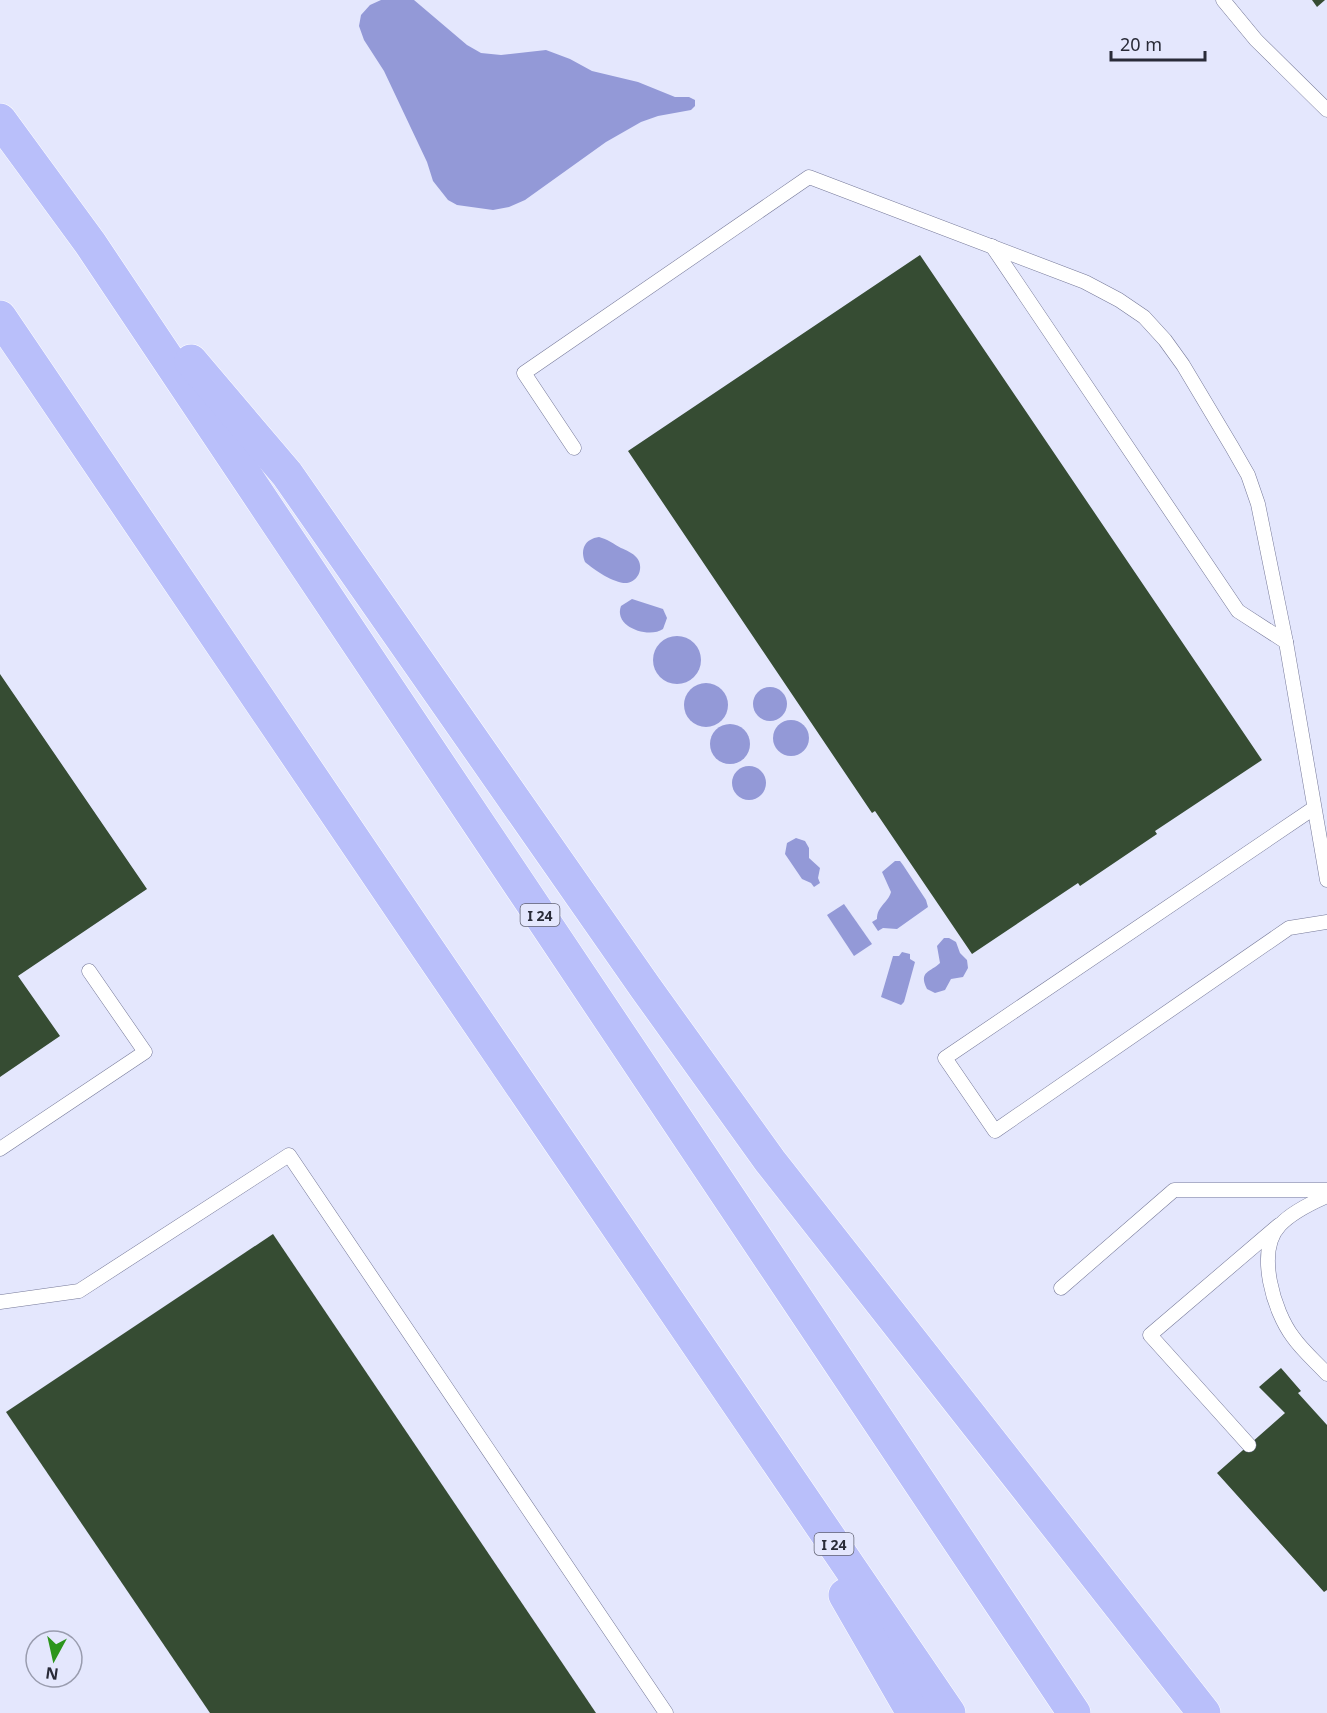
<svg xmlns="http://www.w3.org/2000/svg" width="1327" height="1713" font-family="'Noto Sans',sans-serif">
  <style>
    .water { fill: #9399d7 }
    .building { fill: #364c33 }
    .lines { fill: none; stroke-linecap: round; stroke-linejoin: round }
    .service-casing { stroke: #757898; stroke-width: 15 }
    .motorway-casing { stroke: #fff; stroke-width: 34 }
    .service { stroke: #fff; stroke-width: 14 }
    .motorway { stroke: #b9bffa; stroke-width: 33 }
    .labels { text-anchor: middle; dominant-baseline: central; stroke-width: 6; stroke-linejoin: round; paint-order: stroke }
    .shield { fill: #e4e7fd; stroke: #616373; stroke-width: 1.5 }
    .shield-label { font-size: 14px; font-weight: bold; fill: #292b38 }
  </style>
  <rect width="100%" height="100%" fill="#e4e7fd"/>
  <g class="water">
    <polygon points="381,0 414,0 467,45 481,53 501,55 546,50 570,59 592,71 638,82 675,97 689,97 695,100 695,106 691,110 658,116 641,122 606,142 525,200 509,207 493,210 457,205 448,200 433,181 427,162 384,71 364,40 359,26 361,15 370,5"/>
    <path d="M599,537C607,539 614,544 621,548C626,550 633,553 637,558C644,567 639,581 627,583C615,584 594,570 585,562C580,549 585,539 599,537Z"/>
    <path d="M632,599L663,609L667,618L663,629C649,639 613,627 621,606Z"/>
    <circle cx="677" cy="660" r="24"/>
    <circle cx="706" cy="705" r="22"/>
    <circle cx="770" cy="704" r="17"/>
    <circle cx="791" cy="738" r="18"/>
    <circle cx="730" cy="744" r="20"/>
    <circle cx="749" cy="783" r="17"/>
    <polygon points="796,838 805,841 809,848 809,858 820,868 818,878 820,883 814,887 811,883 802,879 785,854 787,843"/>
    <path d="M895,861H900L903,865L926,900L928,907L897,929L883,928L878,931L872,922L877,919C877,906 888,903 891,892L882,872Z"/>
    <polygon points="844,904 872,944 854,956 827,915"/>
    <path d="M944,938H949L956,942L960,953L967,960L968,968L963,977L951,979L945,990L935,993L927,989C918,971 931,972 940,963L937,946Z"/>
    <polygon points="902,952 910,954 910,959 915,962 904,1002 901,1005 881,997 893,956 899,956"/>
  </g>
  <g class="building">
    <polygon points="1312,0 1325,0 1317,7"/>
    <polygon points="920,255 1262,760 1155,831 1157,834 1080,886 1078,883 972,954 875,811 872,813 628,451"/>
    <polygon points="0,674 147,889 18,976 60,1036 0,1077"/>
    <polygon points="273,1234 596,1713 210,1713 6,1412"/>
    <polygon points="1281,1368 1301,1391 1298,1393 1327,1425 1327,1590 1324,1592 1217,1473 1285,1413 1259,1387"/>
  </g>
  <g class="lines">
    <defs>
      <g id="service">
        <polyline points="1223,0 1256,40 1327,110"/>
        <polyline points="992,246 1238,611 1286,642"/>
        <polyline points="574,448 524,373 809,177 1085,282 1119,300 1144,317 1165,340 1183,365 1232,447 1248,475 1258,504 1286,642 1327,880"/>
        <polyline points="1314,808 945,1058 995,1131 1289,928 1327,922"/>
        <polyline points="0,1149 145,1052 89,971"/>
        <path d="M1327,1196C1311,1203 1292,1212 1280,1225C1255,1251 1274,1312 1293,1337C1302,1350 1316,1362 1327,1374"/>
        <polyline points="1061,1288 1174,1190 1327,1190"/>
        <polyline points="0,1302 79,1291 289,1155 666,1713"/>
        <polyline points="1249,1445 1150,1335 1279,1225"/>
      </g>
      <g id="motorway">
        <polyline points="0,120 90,243 1074,1713"/>
        <polyline points="0,317 426,946 949,1713"/>
        <polyline points="191,361 287,474 645,987 770,1161 1204,1713"/>
        <polyline points="845,1595 913,1713"/>
      </g>
    </defs>
    <use href="#service" class="service-casing"/>
    <use href="#motorway" class="motorway-casing"/>
    <use href="#service" class="service"/>
    <use href="#motorway" class="motorway"/>
  </g>
  <g class="labels">
    <g class="shield">
      <rect x="520.5" y="904" width="39" height="22" rx="4.5"/>
      <rect x="814.5" y="1533" width="39" height="22" rx="4.5"/>
    </g>
    <g class="shield-label">
      <text x="540" y="915">I 24</text>
      <text x="834" y="1544">I 24</text>
    </g>
  </g>
  <g transform="translate(54 1659) rotate(188)"><circle r="28" fill="#e4e7fd" stroke="#999cae" stroke-width="1.5"/>
  <path d="M0-4.5L10 22L0 15L-10 22Z" fill="#2c951c"/>
  <text y="-9" font-size="16" font-weight="bold" text-anchor="middle" fill="#292b38">N</text>
  </g>
  <path d="M1111 51v9h94v-9" fill="none" stroke="#292b38" stroke-width="3"/>
  <text x="1120" y="51" font-size="18" fill="#292b38" stroke="#e4e7fd" stroke-width="4.5" paint-order="stroke">20 m</text>
</svg>
